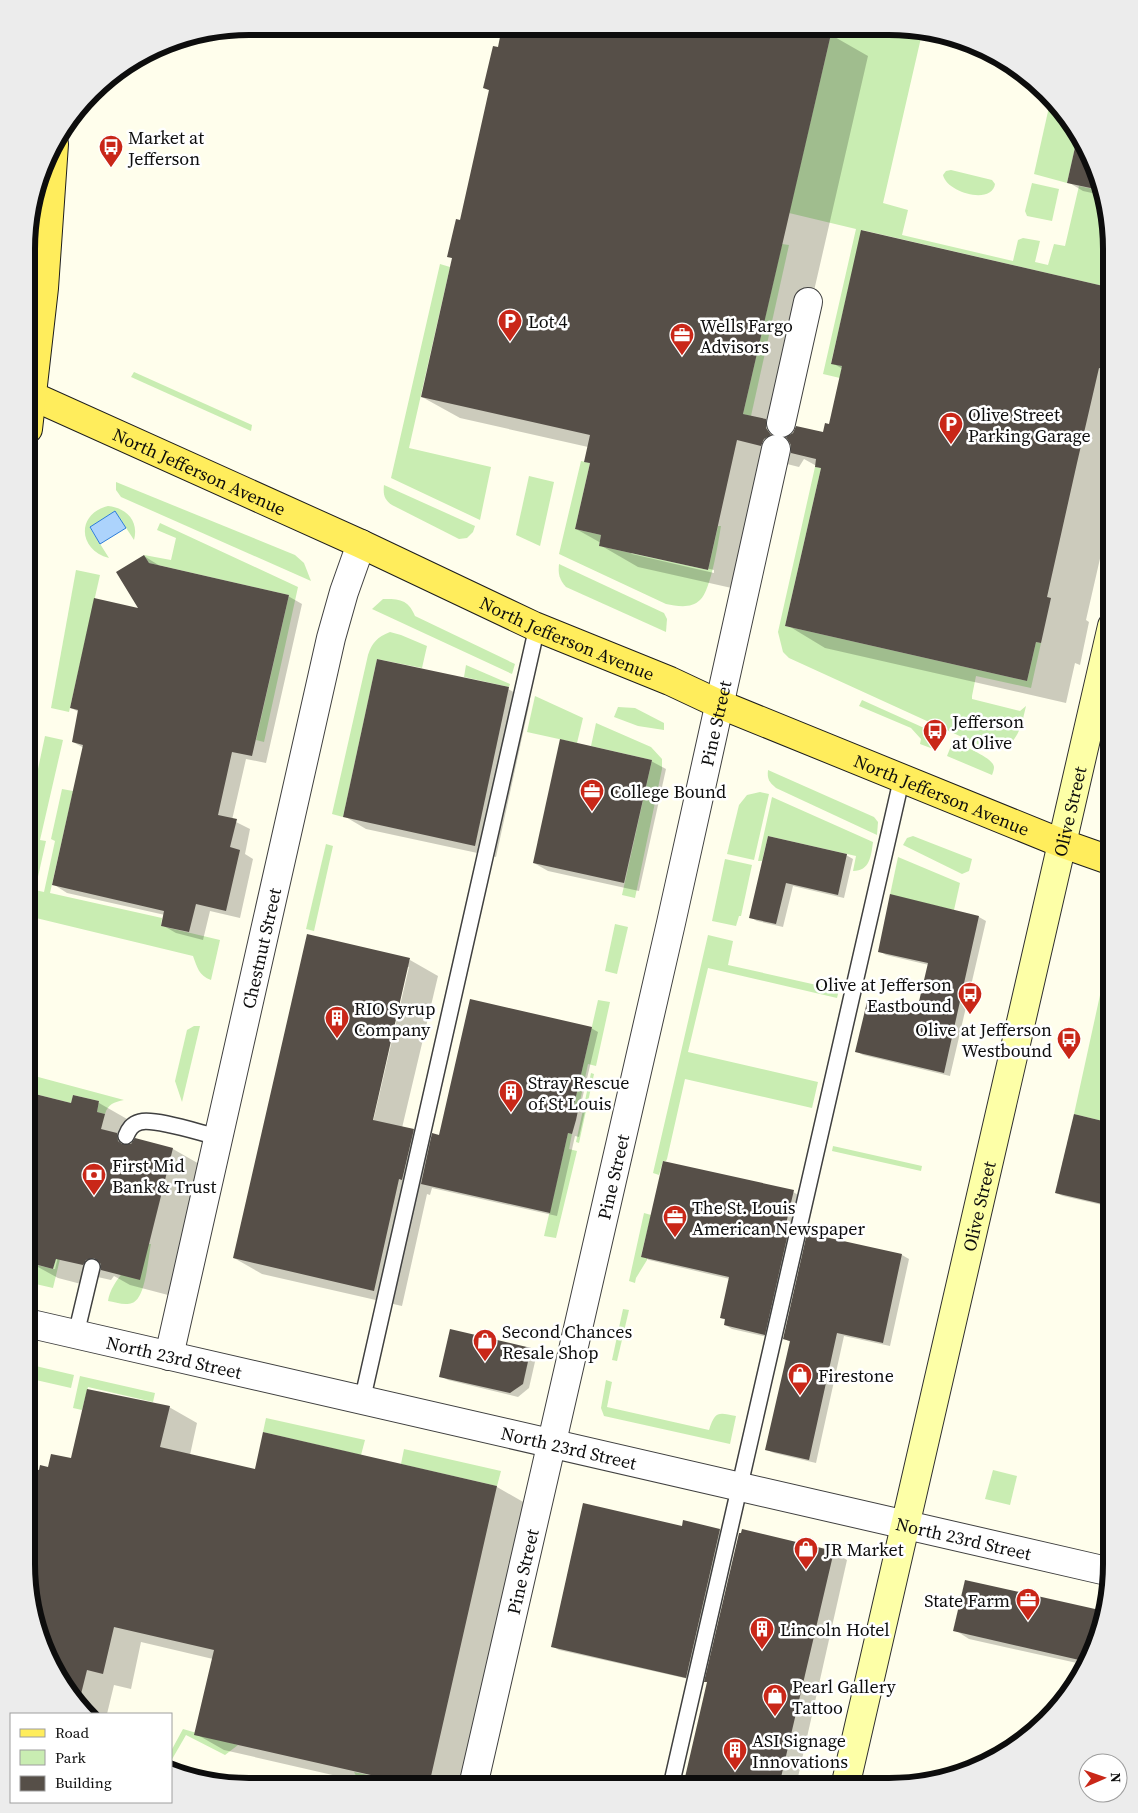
<svg xmlns="http://www.w3.org/2000/svg" width="1138" height="1813" font-family="'Source Serif 4',serif">
  <style>
    .green { fill: #c9edb2 }
    .water { fill: #acd3fc; stroke: #2c7dda }
    .shadow { fill: #0003; fill-rule: evenodd }
    .building { fill: #564f48 }
    .lines { fill: none; stroke-linecap: round; stroke-linejoin: round }
    .service-casing { stroke: #404040; stroke-width: 18 }
    .minor-casing { stroke: #404040; stroke-width: 30 }
    .secondary-casing { stroke: #2f2f2f; stroke-width: 30 }
    .primary-casing { stroke: #1e1e1e; stroke-width: 30 }
    .service { stroke: #fff; stroke-width: 15 }
    .minor { stroke: #fff; stroke-width: 28 }
    .secondary { stroke: #fdffa7; stroke-width: 28 }
    .primary { stroke: #ffed5c; stroke-width: 28 }
    .labels { text-anchor: middle; dominant-baseline: central; stroke-width: 5; stroke-linejoin: round; paint-order: stroke }
    .poi-label { font-size: 18px; fill: #0d0d0d; stroke: #fff; text-anchor: start }
    .street-label { font-size: 18px; fill: #0d0d0d; stroke: #fff }
    .rim { fill: none; stroke: #0d0d0d; stroke-width: 6 }
  </style>
  <rect width="100%" height="100%" fill="#fffeec"/>
  <g class="green">
    <polygon points="807,28 923,29 883,203 908,210 902,235 1013,261 1018,240 1023,238 1040,241 1035,262 1048,265 1054,244 1065,246 1079,186 1098,190 1096,199 1102,201 1112,249 1112,288 862,230 831,363 842,366 840,378 823,374 856,229 789,213 831,34"/>
    <polygon points="1051,98 1066,113 1078,134 1067,183 1034,174"/>
    <path d="M951,170L992,180L995,184C992,205 947,193 943,175L946,171Z"/>
    <polygon points="1032,183 1059,189 1052,221 1027,216 1025,211"/>
    <polygon points="782,244 789,245 751,416 743,414"/>
    <polygon points="440,264 450,267 409,448 491,467 480,520 391,478"/>
    <polygon points="134,372 252,425 251,431 131,377"/>
    <path d="M581,461L590,463L575,529L601,535L599,546L708,570L718,526H721C718,543 711,590 700,600C691,609 677,606 666,604L559,554Z"/>
    <path d="M815,467L821,468L785,626L1027,681L1036,642L1041,643L1031,688L976,676L972,696V699L1020,711L1026,706C1021,728 1016,754 986,748L789,658L783,652L778,632Z"/>
    <polygon points="529,476 554,482 540,546 516,535"/>
    <polygon points="116,482 295,555 304,563 311,581 121,497 116,490"/>
    <path d="M384,485L475,526L473,532L467,538L459,539L392,505C384,500 383,494 384,485Z"/>
    <path d="M108,506C127,508 139,521 134,540L115,511L90,528L109,558C78,550 76,514 108,506Z"/>
    <polygon points="160,523 298,587 264,742 256,740 289,595 149,563 144,555 171,560 176,538 157,530"/>
    <path d="M559,564L664,613L667,619L666,632L566,587C559,579 558,574 559,564Z"/>
    <polygon points="76,570 100,575 69,712 51,708"/>
    <path d="M383,599C399,599 408,599 415,616L515,664L512,674L372,609Z"/>
    <path d="M390,632L401,635L427,646L422,668L377,659L343,817L332,814L368,655C372,643 377,637 390,632Z"/>
    <polygon points="466,665 510,684 509,687 464,677"/>
    <polygon points="535,696 583,718 577,743 527,732"/>
    <polygon points="862,700 942,736 936,750 920,744 921,739 911,728 859,706"/>
    <polygon points="618,707 635,708 664,723 664,730 638,726 614,717"/>
    <polygon points="596,723 651,747 662,759 662,769 635,898 622,895 652,760 591,746"/>
    <path d="M45,736L63,740L40,840L46,841L35,890L44,892L55,841L51,839L62,789L73,791L50,893L162,918L161,926L220,940L211,980C199,976 197,967 193,956L36,918L37,938L35,944L27,946V821Z"/>
    <path d="M953,741C962,746 993,757 994,767C994,770 993,772 992,775L947,756Z"/>
    <path d="M768,770L874,817L878,822L877,835L776,788C769,782 767,779 768,770Z"/>
    <polygon points="760,792 769,794 754,860 727,854 739,805 747,795"/>
    <path d="M772,797L873,842C871,856 870,871 853,871L856,856L768,836L762,861H758Z"/>
    <polygon points="913,836 972,859 969,871 962,874 903,845 907,838"/>
    <polygon points="326,844 333,846 314,931 306,929"/>
    <polygon points="898,857 960,883 954,910 890,895"/>
    <polygon points="725,859 752,865 741,916 739,916 736,926 712,921"/>
    <polygon points="615,924 628,927 617,974 605,971"/>
    <polygon points="708,935 733,941 728,965 839,990 837,998 708,968 688,1052 818,1082 812,1108 685,1079 667,1159 666,1161 663,1161 659,1175 653,1173"/>
    <polygon points="1111,945 1111,1123 1074,1114"/>
    <polygon points="598,1000 610,1002 596,1066 588,1064 579,1106 574,1105"/>
    <polygon points="194,1026 200,1026 182,1102 175,1081 187,1030"/>
    <polygon points="591,1073 594,1074 579,1143 576,1142"/>
    <path d="M27,1074L124,1100C114,1102 108,1104 105,1114L97,1112L99,1101L73,1095L71,1103L27,1092Z"/>
    <polygon points="568,1133 572,1134 569,1149 577,1151 556,1238 544,1236"/>
    <polygon points="833,1146 922,1166 921,1171 832,1151"/>
    <polygon points="644,1213 651,1215 641,1256 647,1258 647,1260 636,1278 635,1283 629,1281"/>
    <path d="M149,1244H151C148,1257 146,1299 132,1303C125,1306 115,1302 108,1301C111,1280 135,1260 149,1244Z"/>
    <polygon points="27,1253 31,1254 29,1263 53,1269 56,1258 60,1259 53,1288 27,1282"/>
    <polygon points="623,1309 629,1310 617,1361 612,1360"/>
    <polygon points="27,1364 74,1375 71,1388 27,1378"/>
    <polygon points="80,1376 155,1393 153,1402 88,1387 82,1410 73,1408"/>
    <path d="M606,1380L612,1382L607,1407L709,1430C715,1411 718,1412 736,1416L730,1444L604,1416L601,1408Z"/>
    <polygon points="266,1418 365,1440 361,1455 263,1432"/>
    <polygon points="404,1449 501,1471 497,1486 401,1464"/>
    <polygon points="993,1470 1017,1476 1010,1505 985,1499"/>
    <polygon points="183,1729 238,1745 225,1755 186,1735 171,1761 171,1751"/>
    <polygon points="354,1772 410,1784 361,1785"/>
  </g>
  <polygon class="water" points="115,511 126,528 100,544 90,527"/>
  <g class="shadow">
    <path d="M503,27L835,28L833,36L868,56L782,430L791,436L824,434L830,426L843,369L832,363L1112,289V506L1086,620L1089,622L1080,665L1075,663L1066,703L825,648L787,625L822,469L804,459L799,467L775,461L745,591L638,567L600,545L601,543L576,529L591,464L585,461L588,447L460,418L422,397L453,259L449,256L461,221L490,91L485,88L499,49ZM629,551L714,570V573L632,554Z"/>
    <polygon points="1095,163 1101,195 1083,191 1068,182"/>
    <polygon points="144,556 160,566 288,596 302,604 266,763 246,759 232,820 250,829 245,854 253,859 240,918 210,911 203,940 176,933 162,925 165,915 67,893 53,884 84,748 73,742 79,712 71,708 141,609"/>
    <polygon points="508,689 530,701 496,857 366,829 344,816"/>
    <polygon points="651,761 666,769 639,891 548,871 534,863"/>
    <polygon points="769,837 846,855 853,859 844,898 793,886 783,927 757,921 750,917"/>
    <polygon points="979,917 986,921 950,1076 863,1055 856,1051 918,1011 929,965 886,955 879,951"/>
    <path d="M410,960L438,976L402,1128L413,1130L432,1141L440,1137L591,1028L598,1032L580,1108L585,1111L579,1137L575,1136L557,1216L432,1188L430,1195L427,1194L402,1306L262,1274L234,1258ZM407,967H409L372,1126L370,1125Z"/>
    <path d="M27,1093L72,1105L74,1096L99,1103L127,1119L125,1127L130,1142L133,1144L136,1139L173,1149L201,1165L168,1295L130,1285L114,1276L111,1280L84,1274L81,1284L58,1278L27,1261ZM57,1252L59,1253L55,1269H52Z"/>
    <polygon points="1075,1116 1111,1124 1111,1207 1063,1196 1056,1193"/>
    <polygon points="793,1192 800,1196 772,1338 732,1329 725,1325 726,1320 721,1318 730,1279 649,1260 642,1256"/>
    <polygon points="808,1234 902,1255 909,1259 890,1346 844,1336 816,1463 774,1453 767,1450 791,1342 784,1339"/>
    <polygon points="530,1349 537,1353 529,1388 518,1397 448,1380 441,1376"/>
    <polygon points="169,1407 197,1423 190,1455 255,1470 264,1434 497,1487 525,1503 461,1786 376,1785 224,1750 196,1734 213,1659 141,1642 131,1689 114,1685 107,1714 87,1714 72,1700 40,1471 72,1459"/>
    <polygon points="684,1521 720,1530 727,1534 693,1680 559,1650 552,1646 683,1527"/>
    <polygon points="833,1552 847,1560 796,1786 685,1786 708,1682"/>
    <polygon points="1103,1613 1095,1649 1086,1665 969,1639 955,1630"/>
  </g>
  <g class="building">
    <polygon points="502,27 807,28 831,34 743,414 766,419 766,428 771,435 764,439 761,446 737,440 708,570 599,546 601,535 575,529 590,463 584,462 590,435 421,397 452,258 447,257 456,219 460,220 489,90 483,88 493,46 498,47"/>
    <polygon points="1078,134 1095,163 1100,190 1067,183"/>
    <polygon points="861,230 1112,288 1112,331 1103,369 1099,368 1077,463 1047,597 1051,598 1041,643 1036,642 1027,681 785,626 821,468 815,467 816,459 791,453 791,445 786,437 793,433 796,426 823,432 825,423 829,424 842,366 831,364"/>
    <polygon points="144,555 149,563 289,595 252,756 232,752 218,815 237,819 230,847 240,850 226,911 196,904 189,932 161,926 164,911 52,885 83,745 72,742 78,710 70,708 94,598 138,608 116,572"/>
    <polygon points="377,659 509,687 475,846 343,817"/>
    <polygon points="560,739 652,760 624,883 533,863"/>
    <polygon points="768,836 847,854 838,895 786,883 776,924 749,918"/>
    <polygon points="890,894 979,916 944,1073 855,1052 868,998 917,1010 928,963 878,952"/>
    <polygon points="307,934 410,958 373,1120 414,1129 402,1180 399,1179 374,1291 233,1258"/>
    <polygon points="470,999 592,1027 574,1105 579,1106 576,1120 572,1134 568,1133 550,1213 421,1184 432,1133 439,1135"/>
    <polygon points="27,1092 71,1103 73,1095 99,1101 97,1112 105,1114 101,1129 117,1133 118,1141 122,1144 131,1144 135,1138 173,1148 140,1280 101,1270 101,1264 94,1258 86,1260 83,1265 56,1259 53,1269 27,1262"/>
    <polygon points="1074,1114 1111,1123 1111,1206 1055,1193"/>
    <polygon points="663,1161 794,1190 785,1228 789,1229 765,1335 724,1325 725,1319 720,1318 729,1277 641,1257"/>
    <polygon points="807,1233 902,1254 883,1343 837,1333 809,1460 765,1450 790,1341 783,1339"/>
    <polygon points="450,1329 531,1348 523,1384 510,1393 439,1377"/>
    <polygon points="87,1389 170,1406 160,1447 255,1469 263,1432 497,1486 429,1785 415,1785 194,1735 214,1650 114,1627 103,1674 87,1670 78,1706 72,1700 43,1650 26,1564 26,1467 39,1470 40,1465 48,1467 51,1454 71,1458"/>
    <polygon points="583,1503 682,1526 683,1520 720,1529 686,1678 551,1647"/>
    <polygon points="742,1529 834,1551 779,1786 683,1786 707,1682 704,1682 739,1533 741,1533"/>
    <polygon points="965,1580 1104,1611 1095,1649 1088,1662 953,1631"/>
  </g>
  <g class="lines">
    <defs>
      <g id="service">
        <path d="M126,1136C129,1129 132,1124 140,1122C155,1118 200,1133 218,1137"/>
        <polyline points="76,1334 92,1267"/>
        <polyline points="362,1401 537,627"/>
        <polyline points="671,1786 902,777"/>
      </g>
      <g id="minor">
        <polyline points="781,423 808,302"/>
        <path id="s1" d="M27,1323L1111,1572"/>
        <path id="s2" d="M169,1356L331,638L344,592L361,544"/>
        <path id="s3" d="M473,1786L671,923L776,449"/>
      </g>
      <g id="secondary">
        <path id="s4" d="M845,1787L1112,626"/>
      </g>
      <g id="primary">
        <path id="s5" d="M28,394L361,544L534,626L670,681L719,704L1061,843L1112,861"/>
        <polyline points="28,429 44,288 54,144"/>
      </g>
    </defs>
    <use href="#service" class="service-casing"/>
    <use href="#minor" class="minor-casing"/>
    <use href="#secondary" class="secondary-casing"/>
    <use href="#primary" class="primary-casing"/>
    <use href="#service" class="service"/>
    <use href="#minor" class="minor"/>
    <use href="#secondary" class="secondary"/>
    <use href="#primary" class="primary"/>
  </g>
  <defs>
    <symbol id="bus-pin" viewBox="-11 -11 22 30"><path d="M0 17L-7.5 6A9.5 9.5 0 1 1 7.5 6Z" fill="#c92718" stroke="#fff"/><path d="M-5-6H5V4H4V6H2V4H-2V6H-4V4H-5ZM-3.5-4V0h7V-4ZM-3.5 1.2v1.5H-2V1.2ZM2 1.2v1.5H3.5V1.2Z" fill="#fff"/></symbol>
    <symbol id="parking-pin" viewBox="-11 -11 22 30"><path d="M0 17L-7.5 6A9.5 9.5 0 1 1 7.5 6Z" fill="#c92718" stroke="#fff"/><path d="M-3.5-5.5H1a3.5 3.5 0 0 1 0 7H-1V5.5H-3.5ZM-1-3.4V-.6H.8a1.4 1.4 0 0 0 0-2.8Z" fill="#fff"/></symbol>
    <symbol id="office-pin" viewBox="-11 -11 22 30"><path d="M0 17L-7.5 6A9.5 9.5 0 1 1 7.5 6Z" fill="#c92718" stroke="#fff"/><path d="M-6-3h4V-5.5h4V-3h4V5H-6ZM-1-4.5V-3h2v-1.5ZM-6 0V1H6V0Z" fill="#fff"/></symbol>
    <symbol id="building-pin" viewBox="-11 -11 22 30"><path d="M0 17L-7.5 6A9.5 9.5 0 1 1 7.5 6Z" fill="#c92718" stroke="#fff"/><path d="M-4-6H4V6H1V3H-1V6H-4ZM-2.5-4.3h1.7v1.8h-1.7ZM.8-4.3h1.7v1.8H.8ZM-2.5-1h1.7V.8h-1.7ZM.8-1h1.7V.8H.8Z" fill="#fff"/></symbol>
    <symbol id="bank-pin" viewBox="-11 -11 22 30"><path d="M0 17L-7.5 6A9.5 9.5 0 1 1 7.5 6Z" fill="#c92718" stroke="#fff"/><path d="M-6-4H6V4H-6ZM0-2.3a2.3 2.3 0 1 0 0 4.6a2.3 2.3 0 1 0 0-4.6Z" fill="#fff"/></symbol>
    <symbol id="shop-pin" viewBox="-11 -11 22 30"><path d="M0 17L-7.5 6A9.5 9.5 0 1 1 7.5 6Z" fill="#c92718" stroke="#fff"/><path d="M-5-2.5h2.3a2.7 3.5 0 0 1 5.4 0H5L5.5 6h-11ZM-1.5-2.5h3a1.5 2.3 0 0 0-3 0Z" fill="#fff"/></symbol>
  </defs>
  <g fill-rule="evenodd">
    <use href="#bus-pin" x="97" y="133" width="28" height="38"/>
    <use href="#parking-pin" x="496" y="307" width="28" height="38"/>
    <use href="#office-pin" x="668" y="321" width="28" height="38"/>
    <use href="#parking-pin" x="937" y="410" width="28" height="38"/>
    <use href="#bus-pin" x="921" y="717" width="28" height="38"/>
    <use href="#office-pin" x="578" y="777" width="28" height="38"/>
    <use href="#bus-pin" x="956" y="980" width="28" height="38"/>
    <use href="#building-pin" x="323" y="1004" width="28" height="38"/>
    <use href="#bus-pin" x="1055" y="1025" width="28" height="38"/>
    <use href="#building-pin" x="497" y="1078" width="28" height="38"/>
    <use href="#bank-pin" x="80" y="1161" width="28" height="38"/>
    <use href="#office-pin" x="661" y="1203" width="28" height="38"/>
    <use href="#shop-pin" x="471" y="1327" width="28" height="38"/>
    <use href="#shop-pin" x="786" y="1361" width="28" height="38"/>
    <use href="#shop-pin" x="792" y="1535" width="28" height="38"/>
    <use href="#office-pin" x="1014" y="1586" width="28" height="38"/>
    <use href="#building-pin" x="748" y="1615" width="28" height="38"/>
    <use href="#shop-pin" x="761" y="1682" width="28" height="38"/>
    <use href="#building-pin" x="721" y="1736" width="28" height="38"/>
  </g>
  <g class="labels">
    <g class="poi-label">
      <text x="128" y="137">Market at<tspan x="128" dy="21">Jefferson</tspan></text>
      <text x="528" y="321">Lot 4</text>
      <text x="700" y="325">Wells Fargo<tspan x="700" dy="21">Advisors</tspan></text>
      <text x="968" y="414">Olive Street<tspan x="968" dy="21">Parking Garage</tspan></text>
      <text x="952" y="721">Jefferson<tspan x="952" dy="21">at Olive</tspan></text>
      <text x="610" y="791">College Bound</text>
      <text x="952" y="984" text-anchor="end">Olive at Jefferson<tspan x="952" dy="21">Eastbound</tspan></text>
      <text x="354" y="1008">RIO Syrup<tspan x="354" dy="21">Company</tspan></text>
      <text x="1052" y="1029" text-anchor="end">Olive at Jefferson<tspan x="1052" dy="21">Westbound</tspan></text>
      <text x="528" y="1082">Stray Rescue<tspan x="528" dy="21">of St Louis</tspan></text>
      <text x="112" y="1165">First Mid<tspan x="112" dy="21">Bank &amp; Trust</tspan></text>
      <text x="692" y="1207">The St. Louis<tspan x="692" dy="21">American Newspaper</tspan></text>
      <text x="502" y="1331">Second Chances<tspan x="502" dy="21">Resale Shop</tspan></text>
      <text x="818" y="1375">Firestone</text>
      <text x="824" y="1549">JR Market</text>
      <text x="1010" y="1600" text-anchor="end">State Farm</text>
      <text x="780" y="1629">Lincoln Hotel</text>
      <text x="792" y="1686">Pearl Gallery<tspan x="792" dy="21">Tattoo</tspan></text>
      <text x="752" y="1740">ASI Signage<tspan x="752" dy="21">Innovations</tspan></text>
    </g>
    <g class="street-label">
      <text stroke="none"><textPath href="#s5" startOffset="188">North Jefferson Avenue</textPath></text>
      <text stroke="none"><textPath href="#s5" startOffset="592">North Jefferson Avenue</textPath></text>
      <text stroke="none"><textPath href="#s3" startOffset="1090">Pine Street</textPath></text>
      <text stroke="none"><textPath href="#s5" startOffset="998">North Jefferson Avenue</textPath></text>
      <text stroke="none"><textPath href="#s4" startOffset="1001">Olive Street</textPath></text>
      <text stroke="none"><textPath href="#s2" startOffset="418">Chestnut Street</textPath></text>
      <text stroke="none"><textPath href="#s3" startOffset="625">Pine Street</textPath></text>
      <text stroke="none"><textPath href="#s4" startOffset="596">Olive Street</textPath></text>
      <text stroke="none"><textPath href="#s1" startOffset="151">North 23rd Street</textPath></text>
      <text stroke="none"><textPath href="#s1" startOffset="556">North 23rd Street</textPath></text>
      <text stroke="none"><textPath href="#s1" startOffset="961">North 23rd Street</textPath></text>
      <text stroke="none"><textPath href="#s3" startOffset="220">Pine Street</textPath></text>
    </g>
  </g>
  <path d="M0 0H1138V1813H0ZM249 35H889A214 214 0 0 1 1103 249V1564A214 214 0 0 1 889 1778H249A214 214 0 0 1 35 1564V249A214 214 0 0 1 249 35Z" fill="#ececec" fill-rule="evenodd"/>
  <path class="rim" d="M249 35H889A214 214 0 0 1 1103 249V1564A214 214 0 0 1 889 1778H249A214 214 0 0 1 35 1564V249A214 214 0 0 1 249 35Z"/>
  <rect x="10" y="1713" width="162" height="90" fill="#ffffff" stroke="#9e9e9e"/>
  <rect x="20" y="1729" width="25" height="8" fill="#ffed5c" stroke="#9e9e9e"/>
  <text x="55" y="1738" font-size="15" fill="#0d0d0d">Road</text>
  <rect x="20" y="1750" width="25" height="15" fill="#c9edb2" stroke="#9e9e9e"/>
  <text x="55" y="1763" font-size="15" fill="#0d0d0d">Park</text>
  <rect x="20" y="1776" width="25" height="15" fill="#564f48" stroke="#9e9e9e"/>
  <text x="55" y="1788" font-size="15" fill="#0d0d0d">Building</text>
  <g transform="translate(1103 1778) rotate(88)"><circle r="24" fill="#ffffff" stroke="#9e9e9e"/>
  <path d="M0-4L9 19L0 12L-9 19Z" fill="#c92718"/>
  <text y="-8" font-size="14" font-weight="bold" text-anchor="middle" fill="#0d0d0d">N</text>
  </g>
</svg>
